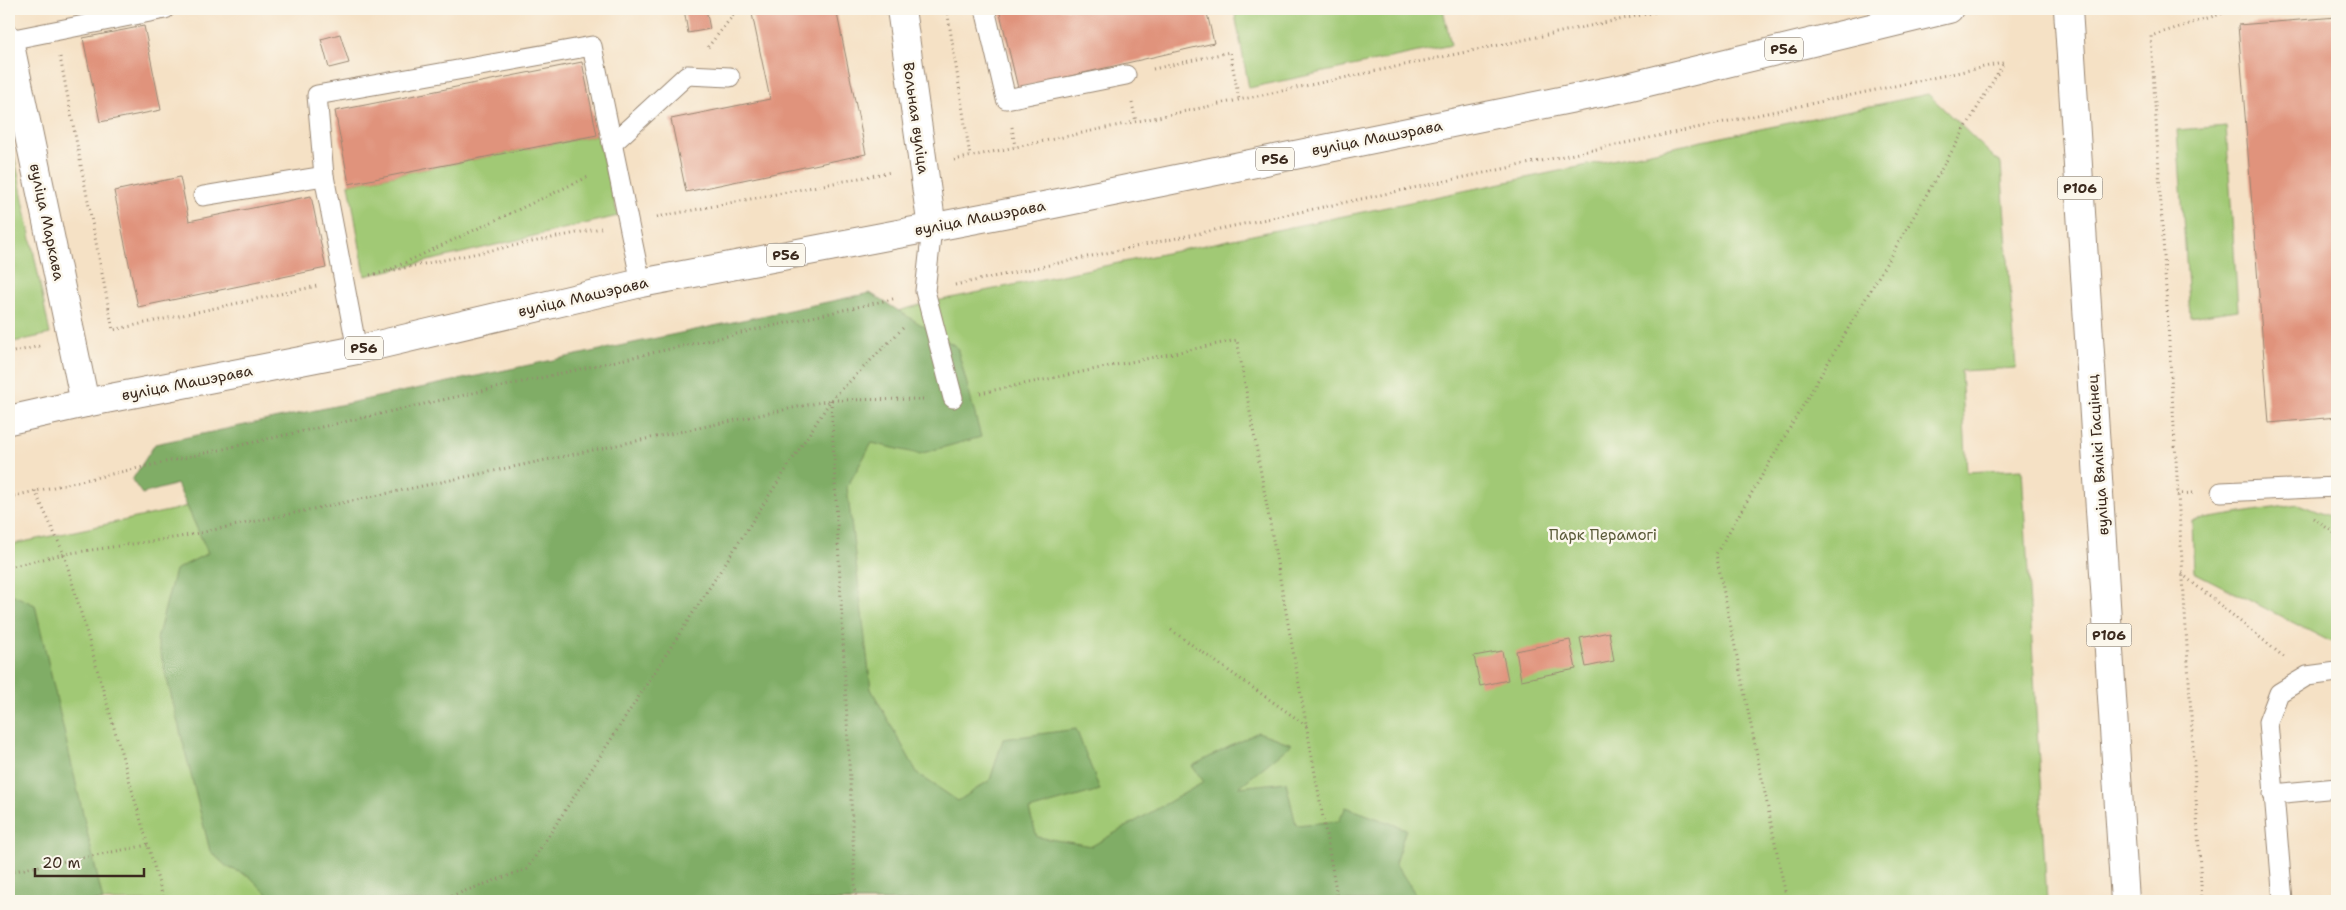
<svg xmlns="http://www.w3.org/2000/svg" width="2346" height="910" font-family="'Shantell Sans',sans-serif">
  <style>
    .green { fill: #a1c975; stroke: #6e7a4a }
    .forest { fill: #80ad66; stroke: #5e6c42 }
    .building { fill: #e0937c }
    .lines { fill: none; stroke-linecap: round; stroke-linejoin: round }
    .lane-casing { stroke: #988672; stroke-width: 21 }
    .street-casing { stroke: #988672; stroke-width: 30 }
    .primary-casing { stroke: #988672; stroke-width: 30 }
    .path { stroke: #988672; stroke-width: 3; stroke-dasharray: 1 4; stroke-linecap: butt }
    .lane { stroke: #fff; stroke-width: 19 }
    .street { stroke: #fff; stroke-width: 28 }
    .primary { stroke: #fff; stroke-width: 28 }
    .labels { text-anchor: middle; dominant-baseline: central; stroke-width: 5; stroke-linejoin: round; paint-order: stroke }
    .shield { fill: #fbf7ec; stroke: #75685c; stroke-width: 1 }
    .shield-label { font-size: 14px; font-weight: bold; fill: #3b2a1e }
    .street-label { font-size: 15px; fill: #3b2a1e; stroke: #fbf7ec }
    .park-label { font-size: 15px; fill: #5a5a38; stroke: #fbf7ec }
  </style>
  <rect width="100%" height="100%" fill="#fbf7ec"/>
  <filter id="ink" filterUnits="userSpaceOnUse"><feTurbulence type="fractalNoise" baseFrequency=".02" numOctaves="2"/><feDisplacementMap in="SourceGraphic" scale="10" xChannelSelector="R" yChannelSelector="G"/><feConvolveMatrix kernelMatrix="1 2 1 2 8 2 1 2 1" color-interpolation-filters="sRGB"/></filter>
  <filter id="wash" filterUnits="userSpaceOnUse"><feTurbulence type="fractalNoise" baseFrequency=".0096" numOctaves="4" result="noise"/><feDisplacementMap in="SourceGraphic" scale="20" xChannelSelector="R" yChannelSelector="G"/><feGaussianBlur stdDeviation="1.12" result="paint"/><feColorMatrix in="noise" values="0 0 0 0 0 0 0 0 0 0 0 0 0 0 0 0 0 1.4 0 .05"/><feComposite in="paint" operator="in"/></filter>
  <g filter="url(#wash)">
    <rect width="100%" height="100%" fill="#f5e1c5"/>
    <g class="green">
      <polygon points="1234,9 1443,9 1451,45 1249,88"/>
      <polygon points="1928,94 2001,164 2016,368 1961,371 1967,472 2022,469 2047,901 9,901 9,545 173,510 927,303"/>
      <polygon points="2226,126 2238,310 2190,317 2177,130"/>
      <polygon points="9,129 50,334 9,343"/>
      <polygon points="597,135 618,216 365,276 349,184"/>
      <polygon points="2298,504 2337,519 2337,645 2194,572 2192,521"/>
    </g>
    <g class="forest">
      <polygon points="870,293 957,347 981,437 919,454 872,443 847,487 871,689 918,774 958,801 990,780 1003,739 1076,729 1100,790 1029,810 1037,837 1092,846 1204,782 1192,766 1258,732 1292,744 1239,787 1286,782 1296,825 1339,821 1346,807 1406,829 1395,863 1420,901 274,901 249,876 227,867 210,851 157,639 175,570 208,553 177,484 142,494 132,480 155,444"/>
      <polygon points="9,593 35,605 103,901 9,901"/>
    </g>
    <g id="blocks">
      <g class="building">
        <polygon points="684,9 706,9 710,29 688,33"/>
        <polygon points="751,9 836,9 866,154 686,192 671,119 770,99"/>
        <polygon points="999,9 1206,9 1214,43 1018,88"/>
        <polygon points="2337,17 2337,417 2269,423 2238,25"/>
        <polygon points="144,26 161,110 100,122 83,38"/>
        <polygon points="340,34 349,63 329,68 321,39"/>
        <polygon points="582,62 597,135 349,184 335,111"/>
        <polygon points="180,177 189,221 311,196 326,268 138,307 114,191"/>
        <polygon points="1609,632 1614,661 1586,667 1580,638"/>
        <polygon points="1570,640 1576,669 1521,680 1516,651"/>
        <polygon points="1502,651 1508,680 1480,686 1474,656"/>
      </g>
    </g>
  </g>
  <g filter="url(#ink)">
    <use href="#blocks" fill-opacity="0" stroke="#988672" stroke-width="1"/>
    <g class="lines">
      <defs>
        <g id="lane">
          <polyline points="985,9 1006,99 1126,75"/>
          <polyline points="9,40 165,9"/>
          <polyline points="612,144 687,75 730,77"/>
          <polyline points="203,196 324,176"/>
          <polyline points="932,228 925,291 953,398"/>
          <polyline points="357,350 324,176 317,95 592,46 641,283"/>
          <polyline points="2221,492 2337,487"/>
          <polyline points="2273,794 2337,788"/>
          <polyline points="2283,901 2268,722 2279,693 2307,676 2337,672"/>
        </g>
        <g id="street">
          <polyline points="901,9 932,228"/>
          <polyline points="9,40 85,403"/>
        </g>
        <g id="primary">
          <polyline points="2068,9 2125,901"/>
          <polyline points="9,420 85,403 357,350 641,283 1029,209 1619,89 1949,9"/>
        </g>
      </defs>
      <use href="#lane" class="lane-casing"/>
      <use href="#street" class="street-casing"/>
      <use href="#primary" class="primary-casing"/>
      <g class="path">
        <polyline points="947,9 970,156"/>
        <polyline points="708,47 738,9"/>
        <polyline points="60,57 113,330 317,286"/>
        <polyline points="1153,69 1230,52 1239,100"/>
        <polyline points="1132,103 1136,122"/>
        <polyline points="1012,127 1015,147"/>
        <polyline points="954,160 1670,9"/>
        <polyline points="657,217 891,172"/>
        <polyline points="387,271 590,176"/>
        <polyline points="370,275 601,228"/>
        <polyline points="955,285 2003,63"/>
        <polyline points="9,353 40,346"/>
        <polyline points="9,372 11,386"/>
        <polyline points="980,393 1237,340 1338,901"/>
        <polyline points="831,400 856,901"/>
        <polyline points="35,491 64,554 164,901"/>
        <polyline points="2177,494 2194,493"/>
        <polyline points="9,497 897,298"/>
        <polyline points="2313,518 2337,535"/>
        <polyline points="9,567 64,554 180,537 831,400 924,399"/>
        <polyline points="2182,574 2284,657"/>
        <polyline points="1171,630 1307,726"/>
        <polyline points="9,872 148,845"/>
        <polyline points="188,901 212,899 224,901"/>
        <polyline points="437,901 527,869 831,400 905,326"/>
        <polyline points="1787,901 1716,554 2003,64"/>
        <polyline points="2202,901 2151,36 2236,9"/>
      </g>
      <use href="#lane" class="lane"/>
      <use href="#street" class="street"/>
      <use href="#primary" class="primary"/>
    </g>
  </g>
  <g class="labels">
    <g class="shield">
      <rect x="1765" y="37.5" width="38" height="23" rx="4"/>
      <rect x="1256" y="147.5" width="38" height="23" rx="4"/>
      <rect x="2057.5" y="176.5" width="45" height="23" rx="4"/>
      <rect x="767" y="243.5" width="38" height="23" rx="4"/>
      <rect x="345" y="336.5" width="38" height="23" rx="4"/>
      <rect x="2086.5" y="623.5" width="45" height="23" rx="4"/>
    </g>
    <g class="shield-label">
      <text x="1784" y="49">Р56</text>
      <text x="1275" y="159">Р56</text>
      <text x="2080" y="188">Р106</text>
      <text x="786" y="255">Р56</text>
      <text x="364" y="348">Р56</text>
      <text x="2109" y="635">Р106</text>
    </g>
    <g class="street-label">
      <text transform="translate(916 118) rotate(82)">Вольная вуліца</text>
      <text transform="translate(1377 138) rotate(-11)">вуліца Машэрава</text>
      <text transform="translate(980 218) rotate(-11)">вуліца Машэрава</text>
      <text transform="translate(47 222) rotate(78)">вуліца Маркава</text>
      <text transform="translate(583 297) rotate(-13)">вуліца Машэрава</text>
      <text transform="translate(187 383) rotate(-11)">вуліца Машэрава</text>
      <text transform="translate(2098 455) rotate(-94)">вуліца Вялікі Гасцінец</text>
    </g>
    <g class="park-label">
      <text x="1603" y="535">Парк Перамогі</text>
    </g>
  </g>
  <rect width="2346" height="910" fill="none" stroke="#fbf7ec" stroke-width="30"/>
  <path d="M35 868v8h109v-8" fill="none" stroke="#3b2a1e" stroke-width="2.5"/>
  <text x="42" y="868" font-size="15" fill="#3b2a1e" stroke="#fbf7ec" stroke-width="4" paint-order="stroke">20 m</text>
</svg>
